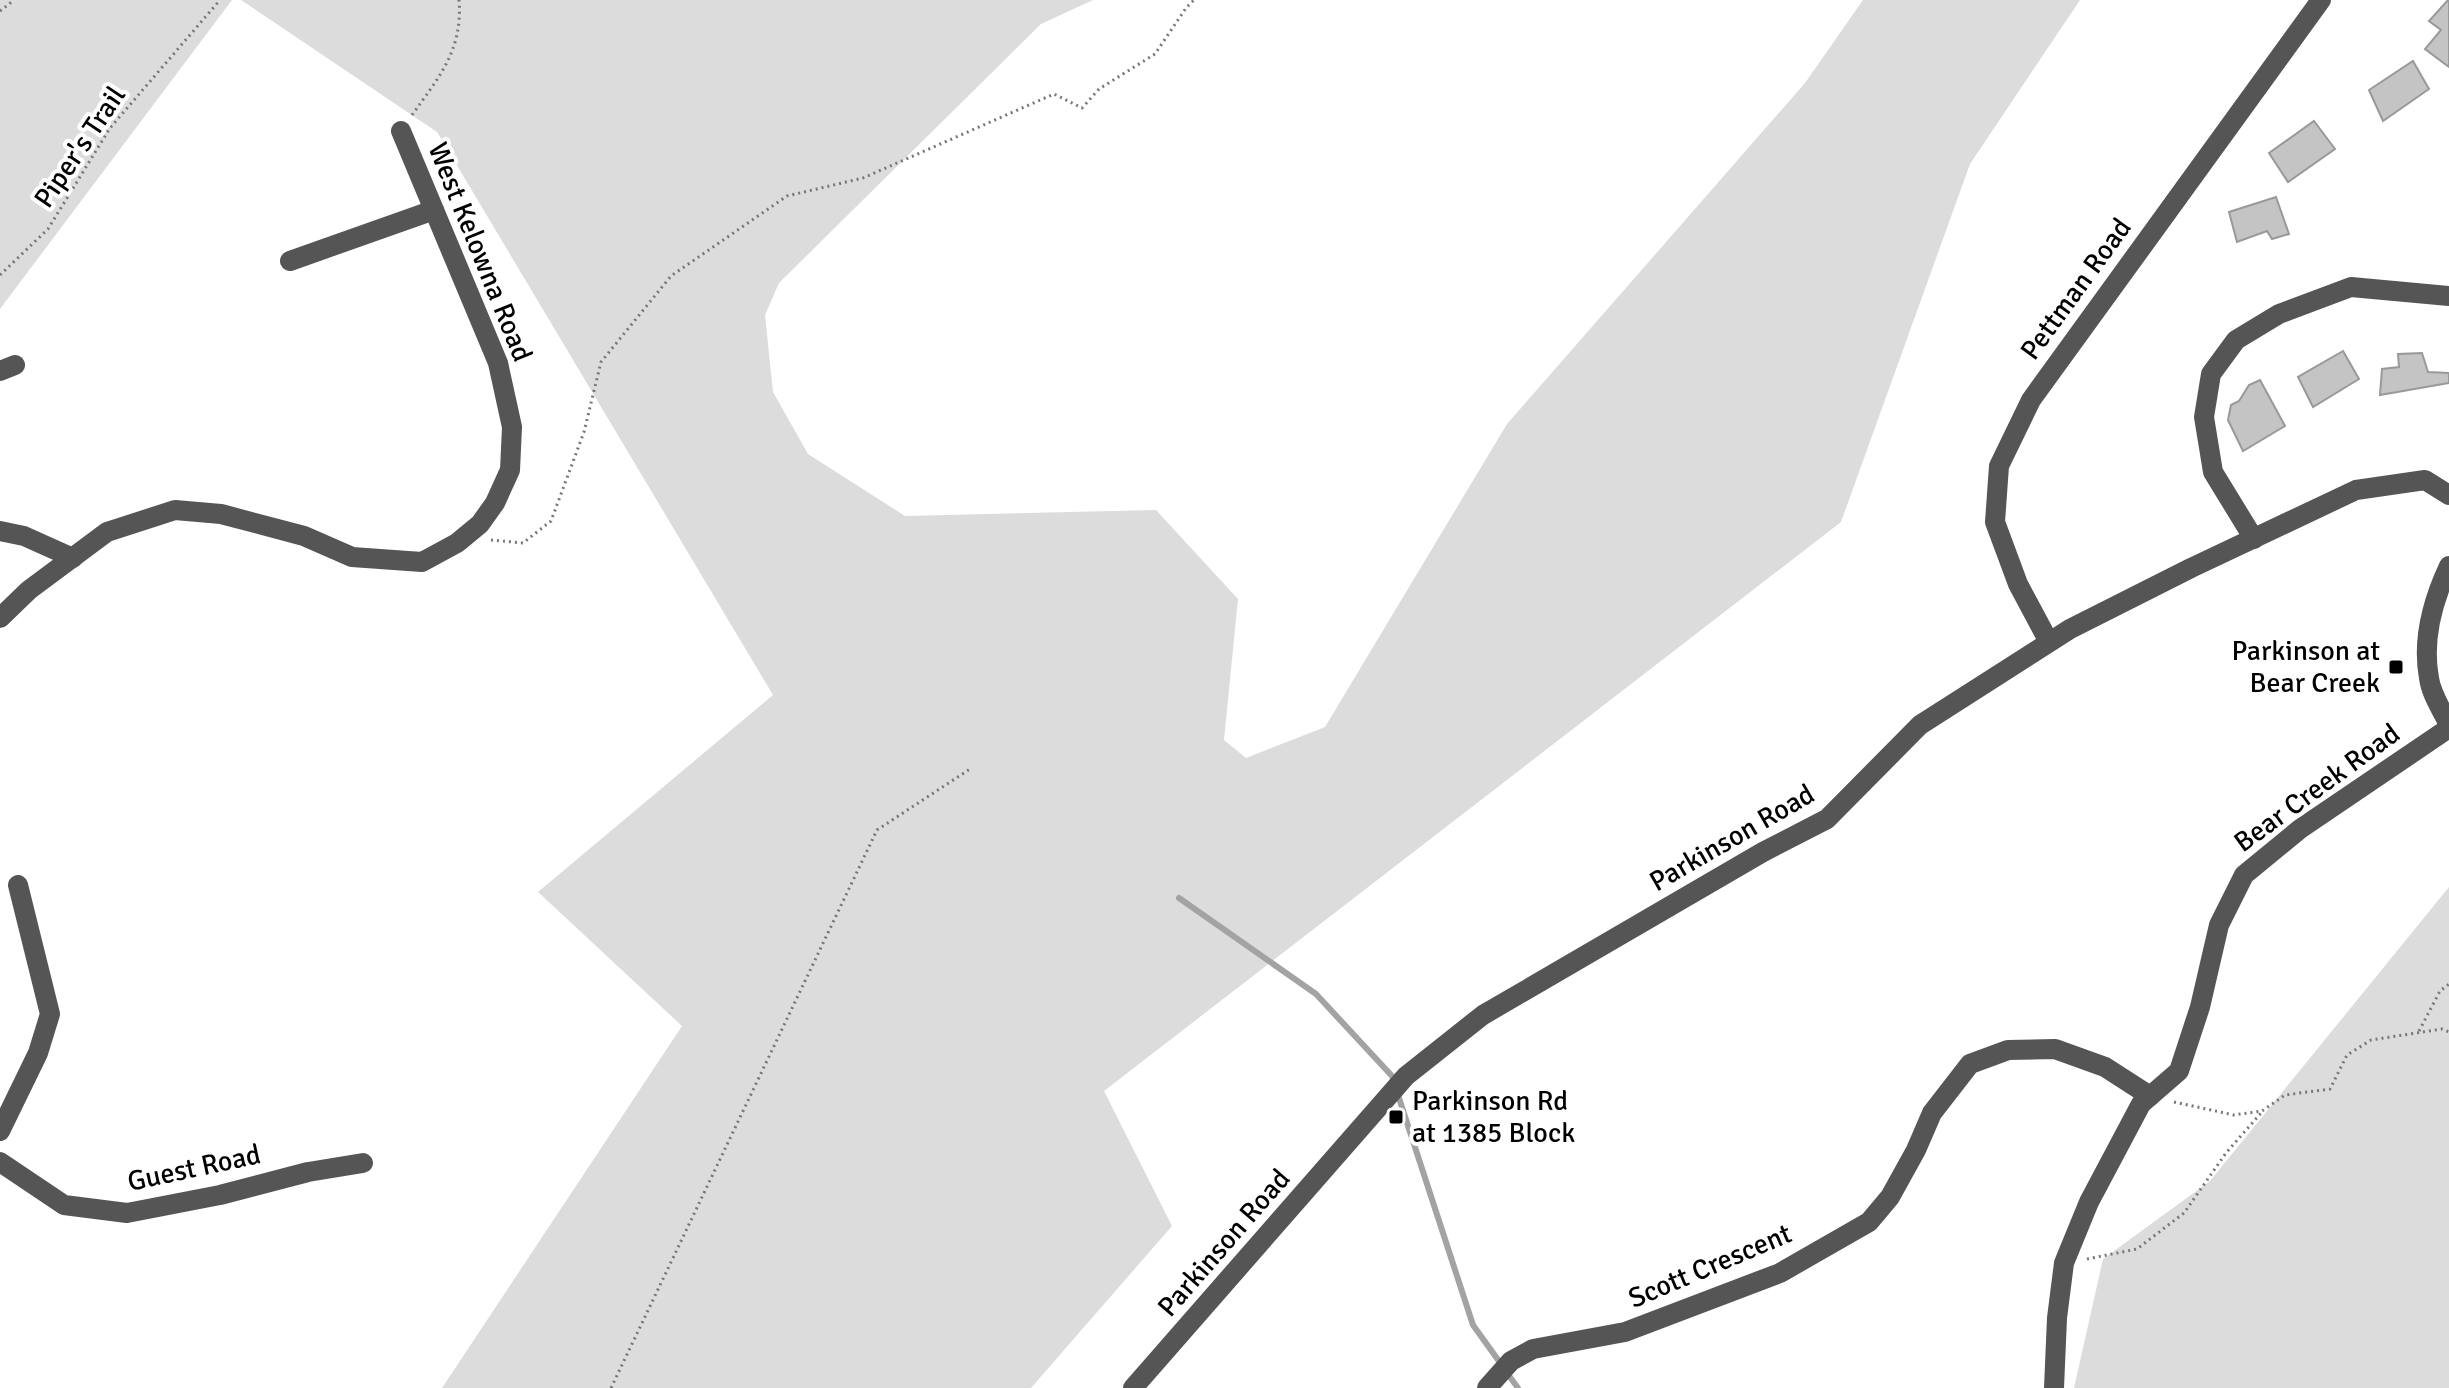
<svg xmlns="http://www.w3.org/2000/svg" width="2449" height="1388" font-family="Signika,sans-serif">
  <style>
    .green { fill: #dcdcdc }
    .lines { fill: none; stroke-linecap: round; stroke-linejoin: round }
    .stream { stroke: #a3a3a3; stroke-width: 6 }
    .building { fill: #c4c4c4; stroke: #999; stroke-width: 2 }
    .path { stroke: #777; stroke-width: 3; stroke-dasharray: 2 4; stroke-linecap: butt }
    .minor { stroke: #555; stroke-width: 20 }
    .poi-dot { fill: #000; stroke: #fff; stroke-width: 3 }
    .labels { text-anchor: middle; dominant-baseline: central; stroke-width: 8; stroke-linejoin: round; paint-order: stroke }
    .street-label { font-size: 28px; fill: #000; stroke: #fff }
    .poi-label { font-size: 28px; fill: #000; stroke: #fff; text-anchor: end }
  </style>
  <rect width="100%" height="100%" fill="#fff"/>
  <g class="green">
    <polygon points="0,0 232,0 0,309"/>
    <polygon points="241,0 1093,0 1041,24 779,283 765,315 773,392 808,454 905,516 1156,510 1238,599 1224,740 1246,758 1325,727 1507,424 1805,83 1863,0 2080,0 1970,164 1841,522 1104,1091 1172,1226 1031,1388 442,1388 682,1026 538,892 773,695 437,132"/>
    <polygon points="2449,887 2449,1388 2074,1388 2103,1259 2210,1181"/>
  </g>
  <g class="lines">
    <g class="stream">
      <polyline points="1179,898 1316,994 1392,1076 1394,1081"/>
      <polyline points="1397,1092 1473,1325 1501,1364"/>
      <polyline points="1507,1373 1518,1388"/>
    </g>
  </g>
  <g class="building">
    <polygon points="2448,0 2449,0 2449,67 2425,49 2441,30 2429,21"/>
    <polygon points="2413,61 2429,89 2383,121 2369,90"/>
    <polygon points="2314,121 2335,149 2288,182 2269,153"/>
    <polygon points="2276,197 2289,234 2272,239 2267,231 2237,242 2229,212"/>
    <polygon points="2343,351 2359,379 2313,407 2298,377"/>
    <polygon points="2422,353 2428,372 2449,373 2449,383 2380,395 2382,369 2399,367 2398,354"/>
    <polygon points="2260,380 2285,426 2243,451 2228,420 2231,405 2239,401 2249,385"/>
  </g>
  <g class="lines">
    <g class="path">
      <polyline points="0,11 14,0"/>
      <path d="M412,115C439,77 463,50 459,0"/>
      <polyline points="0,275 48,229 110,128 220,0"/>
      <polyline points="491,540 523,543 551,521 584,432 601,362 671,276 787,196 863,178 1054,94 1082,108 1099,89 1155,54 1186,8 1194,0"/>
      <polyline points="2419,1031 2440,991 2449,984"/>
      <polyline points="2174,1102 2234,1115 2262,1111 2285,1095 2330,1089 2347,1055 2371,1040 2442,1029 2449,1032"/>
      <polyline points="2087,1259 2137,1249 2184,1213 2226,1153 2261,1113"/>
      <polyline points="611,1388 877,830 970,769"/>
    </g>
    <g class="minor">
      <polyline points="290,261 434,210"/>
      <polyline points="0,371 15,365"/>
      <polyline points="0,531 24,536 73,558"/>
      <polyline points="2254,539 2213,472 2204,417 2211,374 2236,340 2279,314 2351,287 2449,296"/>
      <path d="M2449,566C2433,600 2422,640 2429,678C2431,694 2442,710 2449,725"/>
      <polyline points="0,618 29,590 107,532 175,510 221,514 304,536 352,557 422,562 457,543 480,524 495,503 510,470 512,427 498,363 401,131"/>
      <polyline points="2049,642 2018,584 1995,522 1999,466 2031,400 2321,0"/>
      <polyline points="0,1131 38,1053 50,1014 18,885"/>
      <polyline points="0,1162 64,1205 127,1213 220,1195 308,1172 363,1163"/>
      <polyline points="1133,1388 1406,1076 1483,1015 1763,852 1827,819 1920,725 2070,629 2191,568 2356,490 2425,480 2449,495"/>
      <polyline points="1487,1388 1511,1361 1533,1349 1625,1332 1780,1273 1869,1222 1890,1197 1916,1150 1932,1113 1970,1064 2008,1050 2055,1049 2105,1067 2150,1096"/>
      <polyline points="2054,1388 2057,1318 2064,1263 2089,1202 2141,1104 2179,1071 2200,1007 2219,925 2244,875 2300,829 2449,728"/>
    </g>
  </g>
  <g class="poi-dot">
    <rect x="2388" y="659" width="16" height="16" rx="4"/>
    <rect x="1388" y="1109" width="16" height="16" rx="4"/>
  </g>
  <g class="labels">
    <g class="street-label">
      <text transform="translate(80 147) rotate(-56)">Piper's Trail</text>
      <text transform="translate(480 252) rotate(68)">West Kelowna Road</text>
      <text transform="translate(2076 289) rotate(-54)">Pettman Road</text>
      <text transform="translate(2317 788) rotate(-36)">Bear Creek Road</text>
      <text transform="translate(1732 838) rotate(-30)">Parkinson Road</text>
      <text transform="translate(194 1168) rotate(-12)">Guest Road</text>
      <text transform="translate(1224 1243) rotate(-49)">Parkinson Road</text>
      <text transform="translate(1710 1266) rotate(-23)">Scott Crescent</text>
    </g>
    <g class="poi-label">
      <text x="2380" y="651">Parkinson at<tspan x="2380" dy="32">Bear Creek</tspan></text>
      <text x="1412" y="1101" text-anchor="start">Parkinson Rd<tspan x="1412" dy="32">at 1385 Block</tspan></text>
    </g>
  </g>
</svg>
